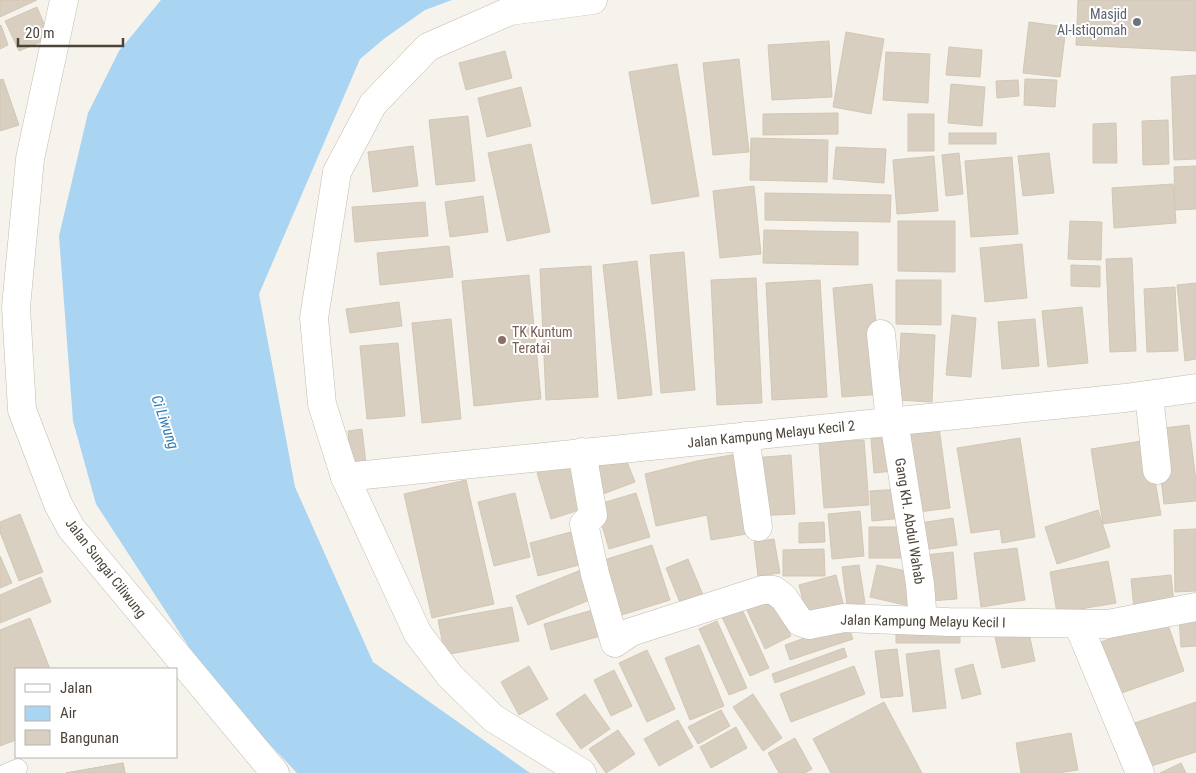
<svg xmlns="http://www.w3.org/2000/svg" width="1196" height="773" font-family="'Roboto Condensed',sans-serif">
  <style>
    .water { fill: #a9d4f2 }
    .building { fill: #d8cfc1; stroke: #d3c7b4 }
    .lines { fill: none; stroke-linecap: round; stroke-linejoin: round }
    .service-casing { stroke: #c2bbae; stroke-width: 19 }
    .minor-casing { stroke: #c2bbae; stroke-width: 29 }
    .tertiary-casing { stroke: #c2bbae; stroke-width: 29 }
    .service { stroke: #fff; stroke-width: 18 }
    .minor { stroke: #fff; stroke-width: 28 }
    .tertiary { stroke: #fff; stroke-width: 28 }
    .worship-dot { fill: #6b7280; stroke: #fff; stroke-width: 2 }
    .education-dot { fill: #8d6e63; stroke: #fff; stroke-width: 2 }
    .labels { text-anchor: middle; dominant-baseline: central; stroke-width: 4; stroke-linejoin: round; paint-order: stroke }
    .worship-label { font-size: 14px; fill: #5b616d; stroke: #fff; text-anchor: end }
    .education-label { font-size: 14px; fill: #785e54; stroke: #fff; text-anchor: start }
    .street-label { font-size: 14px; fill: #4b4439; stroke: #fff }
    .water-label { font-size: 15px; font-style: italic; fill: #2e7ab2; stroke: #fff }
  </style>
  <rect width="100%" height="100%" fill="#f6f3ec"/>
  <polygon class="water" points="161,0 452,0 425,10 385,38 360,59 259,294 295,487 373,662 530,773 297,773 213,684 96,504 73,421 59,236 88,113 119,51"/>
  <g class="building">
    <polygon points="0,0 37,0 0,17"/>
    <polygon points="1078,0 1196,0 1196,51 1076,45"/>
    <polygon points="37,7 50,38 19,51 5,21"/>
    <polygon points="1029,22 1066,27 1060,77 1023,73"/>
    <polygon points="1,25 8,45 0,49 0,26"/>
    <polygon points="846,32 884,39 871,114 833,107"/>
    <polygon points="829,41 832,97 772,100 768,45"/>
    <polygon points="949,47 982,50 980,77 946,75"/>
    <polygon points="505,51 512,78 466,90 459,63"/>
    <polygon points="886,52 930,54 928,103 883,100"/>
    <polygon points="739,59 749,152 713,155 703,63"/>
    <polygon points="677,64 699,196 652,204 629,72"/>
    <polygon points="1196,75 1196,159 1174,160 1171,77"/>
    <polygon points="3,79 19,125 0,131 0,80"/>
    <polygon points="1025,79 1057,80 1055,107 1024,105"/>
    <polygon points="1018,80 1019,96 997,98 996,81"/>
    <polygon points="951,84 985,87 982,126 948,123"/>
    <polygon points="521,87 531,126 487,137 478,98"/>
    <polygon points="838,113 838,134 763,135 763,114"/>
    <rect x="908" y="114" width="26" height="37"/>
    <polygon points="468,116 475,181 436,185 429,120"/>
    <polygon points="1168,120 1169,164 1143,165 1142,121"/>
    <polygon points="1116,123 1117,163 1093,163 1093,124"/>
    <rect x="949" y="133" width="47" height="11"/>
    <polygon points="751,138 828,140 827,182 750,180"/>
    <polygon points="531,144 550,232 507,241 488,153"/>
    <polygon points="413,146 418,186 373,192 368,152"/>
    <polygon points="836,147 886,149 884,183 833,179"/>
    <polygon points="959,153 963,194 946,196 942,155"/>
    <polygon points="1049,153 1054,193 1023,196 1018,156"/>
    <polygon points="934,156 938,211 897,214 893,160"/>
    <polygon points="1012,157 1018,234 971,237 965,161"/>
    <polygon points="1196,166 1196,209 1175,210 1174,167"/>
    <polygon points="1173,184 1176,223 1114,228 1112,188"/>
    <polygon points="754,186 761,254 720,258 713,191"/>
    <polygon points="765,193 891,195 890,222 765,220"/>
    <polygon points="483,196 488,232 450,237 445,202"/>
    <polygon points="425,202 428,236 355,242 352,207"/>
    <polygon points="898,221 955,221 955,272 898,271"/>
    <polygon points="1070,221 1102,222 1101,260 1068,259"/>
    <polygon points="764,230 858,232 858,265 763,263"/>
    <polygon points="1022,244 1027,298 985,302 980,248"/>
    <polygon points="449,246 453,277 380,285 377,253"/>
    <polygon points="684,252 695,390 661,393 650,255"/>
    <polygon points="1132,258 1136,351 1110,352 1106,259"/>
    <polygon points="637,261 652,395 618,399 603,265"/>
    <polygon points="1071,265 1100,266 1100,287 1071,286"/>
    <polygon points="591,266 598,397 546,400 540,269"/>
    <polygon points="529,275 541,399 474,406 462,281"/>
    <polygon points="756,278 762,403 717,405 711,280"/>
    <polygon points="820,280 827,397 772,400 766,283"/>
    <polygon points="896,280 941,280 941,325 896,324"/>
    <polygon points="1196,283 1196,359 1185,361 1177,285"/>
    <polygon points="872,284 883,394 842,397 833,288"/>
    <polygon points="1175,287 1178,351 1147,352 1144,289"/>
    <polygon points="399,302 402,326 350,333 346,309"/>
    <polygon points="1082,307 1088,363 1048,367 1042,311"/>
    <polygon points="952,315 976,318 971,377 946,375"/>
    <polygon points="451,319 461,419 422,423 412,323"/>
    <polygon points="1035,319 1039,366 1002,369 998,322"/>
    <polygon points="901,333 935,335 932,402 898,400"/>
    <polygon points="398,343 405,416 367,419 360,346"/>
    <polygon points="1189,425 1196,481 1196,501 1164,504 1155,429"/>
    <polygon points="939,427 950,508 911,513 900,433"/>
    <polygon points="362,429 366,464 351,465 348,431"/>
    <polygon points="889,437 893,471 874,473 871,439"/>
    <polygon points="1020,438 1035,537 1002,543 1000,529 971,533 957,448"/>
    <polygon points="864,440 869,505 824,508 819,443"/>
    <polygon points="1148,440 1161,515 1103,524 1091,449"/>
    <polygon points="624,454 635,482 603,494 592,466"/>
    <polygon points="737,454 752,533 711,540 707,515 656,526 645,474 697,461"/>
    <polygon points="791,455 795,514 757,516 753,458"/>
    <polygon points="572,463 586,508 551,519 537,473"/>
    <polygon points="466,480 494,604 432,618 404,494"/>
    <polygon points="901,489 904,518 872,521 870,491"/>
    <polygon points="515,493 530,557 494,566 478,502"/>
    <polygon points="636,493 650,537 609,549 596,505"/>
    <polygon points="1098,510 1110,547 1057,564 1045,527"/>
    <polygon points="860,511 864,556 832,559 828,514"/>
    <polygon points="20,514 43,572 19,581 0,532 0,522"/>
    <polygon points="953,518 957,545 917,551 913,524"/>
    <polygon points="824,522 825,542 799,543 799,523"/>
    <rect x="869" y="527" width="34" height="31"/>
    <polygon points="582,529 590,562 538,576 530,543"/>
    <polygon points="1196,529 1196,591 1175,592 1174,530"/>
    <polygon points="774,539 780,573 758,576 754,542"/>
    <polygon points="652,545 670,600 612,618 594,563"/>
    <polygon points="1017,548 1025,600 981,607 974,553"/>
    <polygon points="824,549 825,576 783,576 783,550"/>
    <polygon points="953,552 957,599 930,601 925,555"/>
    <polygon points="0,556 12,583 0,588"/>
    <polygon points="688,559 703,595 681,605 666,568"/>
    <polygon points="1108,561 1116,603 1057,613 1050,572"/>
    <polygon points="859,565 865,603 847,605 842,567"/>
    <polygon points="877,565 916,573 909,606 870,597"/>
    <polygon points="586,568 597,597 528,625 516,596"/>
    <polygon points="836,575 845,611 808,620 799,585"/>
    <polygon points="1171,575 1174,604 1134,609 1131,579"/>
    <polygon points="41,577 51,602 0,623 0,595"/>
    <polygon points="771,594 791,636 765,649 745,606"/>
    <polygon points="512,607 519,641 445,655 438,620"/>
    <polygon points="741,607 769,668 750,676 721,615"/>
    <polygon points="596,609 604,635 551,650 544,624"/>
    <polygon points="1196,617 1196,646 1181,647 1179,618"/>
    <polygon points="30,618 50,669 16,669 16,740 0,746 0,630"/>
    <polygon points="1166,619 1184,671 1116,695 1098,643"/>
    <polygon points="717,621 747,688 729,695 699,629"/>
    <polygon points="847,623 853,639 790,660 785,645"/>
    <polygon points="896,628 960,629 960,643 896,643"/>
    <polygon points="1028,629 1035,661 1002,668 995,637"/>
    <polygon points="699,645 724,706 690,720 665,658"/>
    <polygon points="844,648 847,657 775,683 772,674"/>
    <polygon points="897,649 903,696 881,698 875,651"/>
    <polygon points="647,650 675,709 647,722 619,663"/>
    <polygon points="939,650 946,708 913,712 906,654"/>
    <polygon points="973,664 981,694 962,699 955,669"/>
    <polygon points="529,666 548,699 519,715 501,682"/>
    <polygon points="854,666 865,694 791,722 780,694"/>
    <polygon points="614,670 632,706 611,716 594,680"/>
    <polygon points="585,694 610,729 581,749 556,714"/>
    <polygon points="753,694 782,738 763,751 733,707"/>
    <polygon points="884,702 922,773 831,773 813,739"/>
    <polygon points="1196,702 1196,752 1145,768 1123,727"/>
    <polygon points="721,710 730,726 698,744 688,727"/>
    <polygon points="678,720 693,747 659,766 644,739"/>
    <polygon points="736,727 747,748 711,768 700,747"/>
    <polygon points="618,730 635,754 606,773 589,749"/>
    <polygon points="1071,733 1078,770 1058,773 1021,773 1016,743"/>
    <polygon points="795,738 812,769 805,773 779,773 768,753"/>
    <polygon points="123,763 125,773 66,773"/>
    <polygon points="123,763 125,773 66,773"/>
    <polygon points="1181,763 1186,773 1160,773"/>
  </g>
  <g class="lines">
    <defs>
      <polyline id="service" points="6,773 18,768"/>
      <g id="minor">
        <polyline points="881,334 890,422"/>
        <polyline points="1149,395 1157,470"/>
        <polyline points="894,421 920,584 923,621"/>
        <polyline points="745,436 758,527"/>
        <polyline points="582,452 593,515 584,524 595,574 615,643 631,632 762,590 774,590 784,598 800,622 809,625 844,618 949,622 1108,624 1196,607"/>
        <polyline points="345,477 1125,398 1196,388"/>
        <polyline points="1078,624 1140,773"/>
      </g>
      <g id="tertiary">
        <polyline points="64,0 30,159 16,307 22,410 58,504 71,528 275,773"/>
        <polyline points="582,773 493,718 450,676 418,634 345,477 322,404 314,318 337,172 373,104 428,47 510,11 593,0"/>
      </g>
    </defs>
    <use href="#service" class="service-casing"/>
    <use href="#minor" class="minor-casing"/>
    <use href="#tertiary" class="tertiary-casing"/>
    <use href="#service" class="service"/>
    <use href="#minor" class="minor"/>
    <use href="#tertiary" class="tertiary"/>
  </g>
  <circle class="worship-dot" cx="1137" cy="22" r="5"/>
  <circle class="education-dot" cx="502" cy="340" r="5"/>
  <g class="labels">
    <g class="worship-label">
      <text x="1127" y="14">Masjid<tspan x="1127" dy="16">Al-Istiqomah</tspan></text>
    </g>
    <g class="education-label">
      <text x="512" y="332">TK Kuntum<tspan x="512" dy="16">Teratai</tspan></text>
    </g>
    <g class="street-label">
      <text transform="translate(771 434) rotate(-6)">Jalan Kampung Melayu Kecil 2</text>
      <text transform="translate(910 521) rotate(81)">Gang KH. Abdul Wahab</text>
      <text transform="translate(106 568) rotate(52)">Jalan Sungai Ciliwung</text>
      <text transform="translate(923 621) rotate(1)">Jalan Kampung Melayu Kecil I</text>
    </g>
    <g class="water-label">
      <text transform="translate(165 422) rotate(71)">Ci Liwung</text>
    </g>
  </g>
  <rect x="15" y="668" width="162" height="90" fill="#ffffff" stroke="#b7b4b0"/>
  <rect x="25" y="684" width="25" height="8" fill="#ffffff" stroke="#b7b4b0"/>
  <text x="60" y="693" font-size="15" fill="#4b4439">Jalan</text>
  <rect x="25" y="706" width="25" height="15" fill="#a9d4f2" stroke="#b7b4b0"/>
  <text x="60" y="718" font-size="15" fill="#4b4439">Air</text>
  <rect x="25" y="730" width="25" height="15" fill="#d8cfc1" stroke="#b7b4b0"/>
  <text x="60" y="743" font-size="15" fill="#4b4439">Bangunan</text>
  <path d="M18 38v8h105v-8" fill="none" stroke="#4b4439" stroke-width="2.5"/>
  <text x="25" y="38" font-size="15" fill="#4b4439" stroke="#ffffff" stroke-width="4" paint-order="stroke">20 m</text>
</svg>
